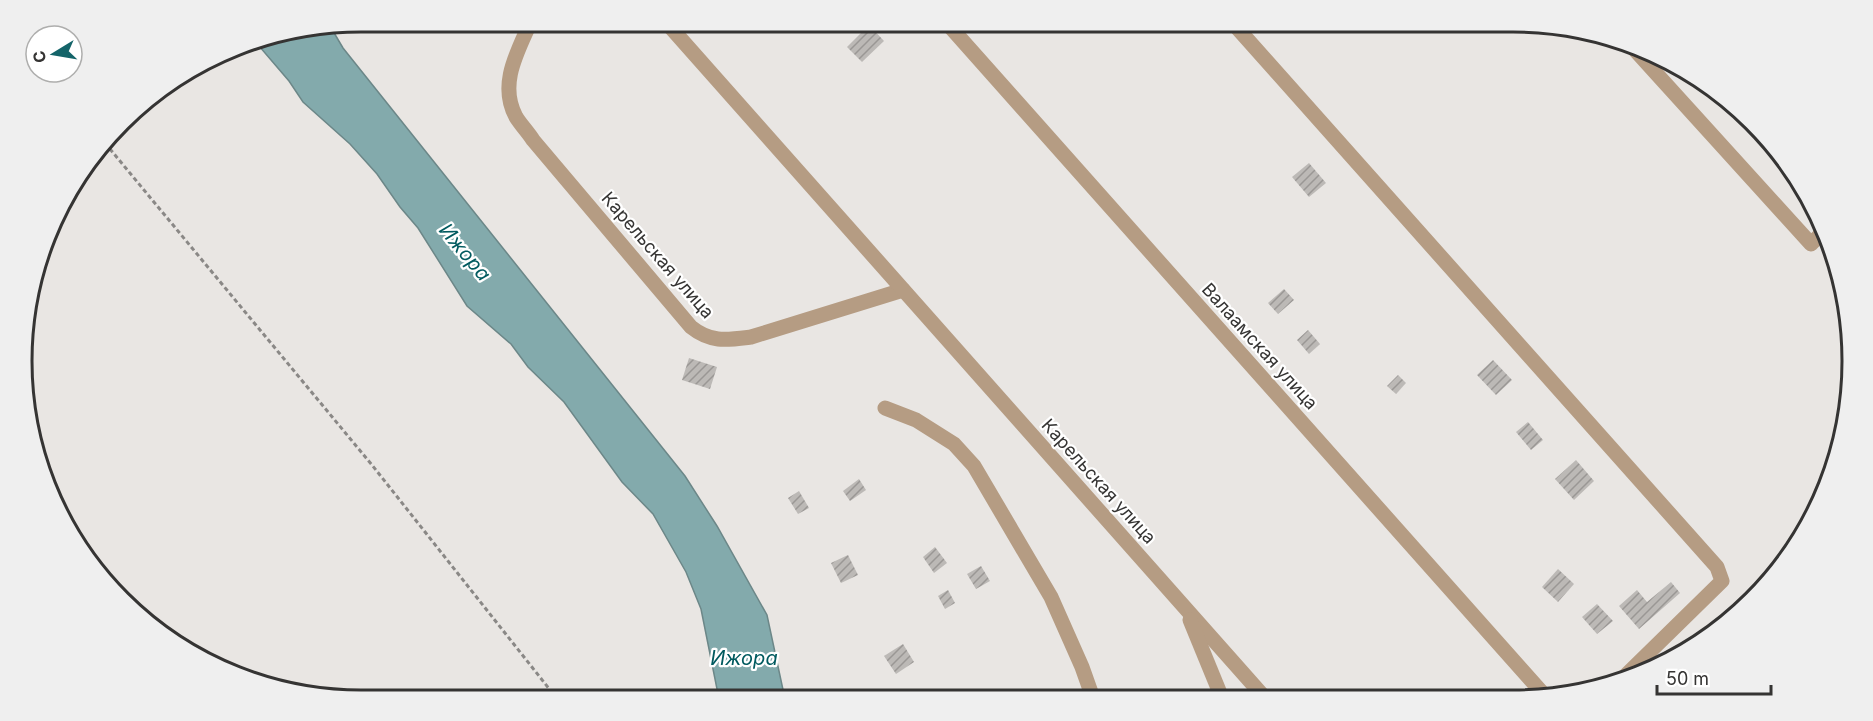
<svg xmlns="http://www.w3.org/2000/svg" width="1873" height="721" font-family="Inter,sans-serif">
  <style>
    .water { fill: #83aaac; stroke: #6c8788; stroke-width: 1.5 }
    .building { fill: url(#building-hatch) }
    .lines { fill: none; stroke-linecap: round; stroke-linejoin: round }
    .path { stroke: #8a8886; stroke-width: 3; stroke-dasharray: 4.5 3; stroke-linecap: butt }
    .minor { stroke: #b59c83; stroke-width: 15 }
    .labels { text-anchor: middle; dominant-baseline: central; stroke-width: 4.5; stroke-linejoin: round; paint-order: stroke }
    .street-label { font-size: 18px; fill: #353433; stroke: #fff }
    .water-label { font-size: 20px; font-style: italic; fill: #015a5f; stroke: #fff }
    .rim { fill: none; stroke: #353433; stroke-width: 3 }
  </style>
  <defs>
    <pattern id="building-hatch" width="6" height="6" patternUnits="userSpaceOnUse" patternTransform="scale(1.5)"><rect width="6" height="6" fill="#bcb9b6"/><path d="M-1 1l2-2M0 6l6-6M5 7l2-2" fill="none" stroke="#9a9795"/></pattern>
  </defs>
  <rect width="100%" height="100%" fill="#e9e6e3"/>
  <polygon class="water" points="330,26 343,48 685,476 717,526 767,615 785,699 719,699 701,609 686,572 653,514 622,482 564,402 528,367 511,344 467,306 418,228 400,207 377,174 350,144 303,102 289,81 253,39"/>
  <g class="building">
    <polygon points="869,25 884,41 862,62 847,47"/>
    <polygon points="1309,163 1326,183 1309,197 1292,177"/>
    <polygon points="1284,289 1294,300 1278,314 1268,303"/>
    <polygon points="1308,330 1320,344 1309,354 1297,340"/>
    <polygon points="689,358 717,367 710,389 682,380"/>
    <polygon points="1493,360 1512,380 1496,395 1477,375"/>
    <polygon points="1398,375 1406,383 1396,394 1387,386"/>
    <polygon points="1528,422 1543,440 1531,450 1516,432"/>
    <polygon points="1576,460 1594,481 1574,500 1555,479"/>
    <polygon points="859,479 866,490 850,501 843,491"/>
    <polygon points="799,491 809,508 798,514 788,498"/>
    <polygon points="935,547 947,563 934,573 923,557"/>
    <polygon points="848,555 858,575 841,583 831,563"/>
    <polygon points="981,566 990,581 976,589 967,574"/>
    <polygon points="1558,569 1574,584 1558,602 1542,587"/>
    <polygon points="1671,582 1680,593 1639,629 1619,606 1637,590 1647,602"/>
    <polygon points="948,590 955,603 945,609 938,596"/>
    <polygon points="1597,604 1613,621 1597,634 1582,617"/>
    <polygon points="903,644 914,662 896,674 884,656"/>
  </g>
  <g class="lines">
    <polyline class="path" points="105,143 372,465 558,700"/>
    <g class="minor">
      <path d="M531,21C518,51 498,84 516,117C521,125 528,132 533,140L691,327C711,343 727,340 751,337L903,290"/>
      <polyline points="665,21 1265,698"/>
      <polyline points="945,21 1546,697"/>
      <polyline points="1231,21 1717,567 1722,581 1625,676"/>
      <polyline points="1635,50 1811,244 1821,234"/>
      <polyline points="885,408 916,420 954,444 974,466 1051,597 1082,667 1093,698"/>
      <polyline points="1190,620 1222,698"/>
    </g>
  </g>
  <g class="labels">
    <g class="street-label">
      <text transform="translate(658 255) rotate(49)">Карельская улица</text>
      <text transform="translate(1260 346) rotate(48)">Валаамская улица</text>
      <text transform="translate(1099 481) rotate(48)">Карельская улица</text>
    </g>
    <g class="water-label">
      <text transform="translate(465 252) rotate(50)">Ижора</text>
      <text x="744" y="658">Ижора</text>
    </g>
  </g>
  <path d="M0 0H1873V721H0ZM361 32H1513A329 329 0 0 1 1842 361V361A329 329 0 0 1 1513 690H361A329 329 0 0 1 32 361V361A329 329 0 0 1 361 32Z" fill="#efefef" fill-rule="evenodd"/>
  <path class="rim" d="M361 32H1513A329 329 0 0 1 1842 361V361A329 329 0 0 1 1513 690H361A329 329 0 0 1 32 361V361A329 329 0 0 1 361 32Z"/>
  <g transform="translate(54 54) rotate(259)"><circle r="28" fill="#ffffff" stroke="#aeaead" stroke-width="1.5"/>
  <path d="M0-4.5L10 22L0 15L-10 22Z" fill="#146469"/>
  <text y="-9" font-size="16" font-weight="bold" text-anchor="middle" fill="#353433">С</text>
  </g>
  <path d="M1657 685v9h114v-9" fill="none" stroke="#353433" stroke-width="3"/>
  <text x="1666" y="685" font-size="18" fill="#353433" stroke="#ffffff" stroke-width="4.5" paint-order="stroke">50 m</text>
</svg>
